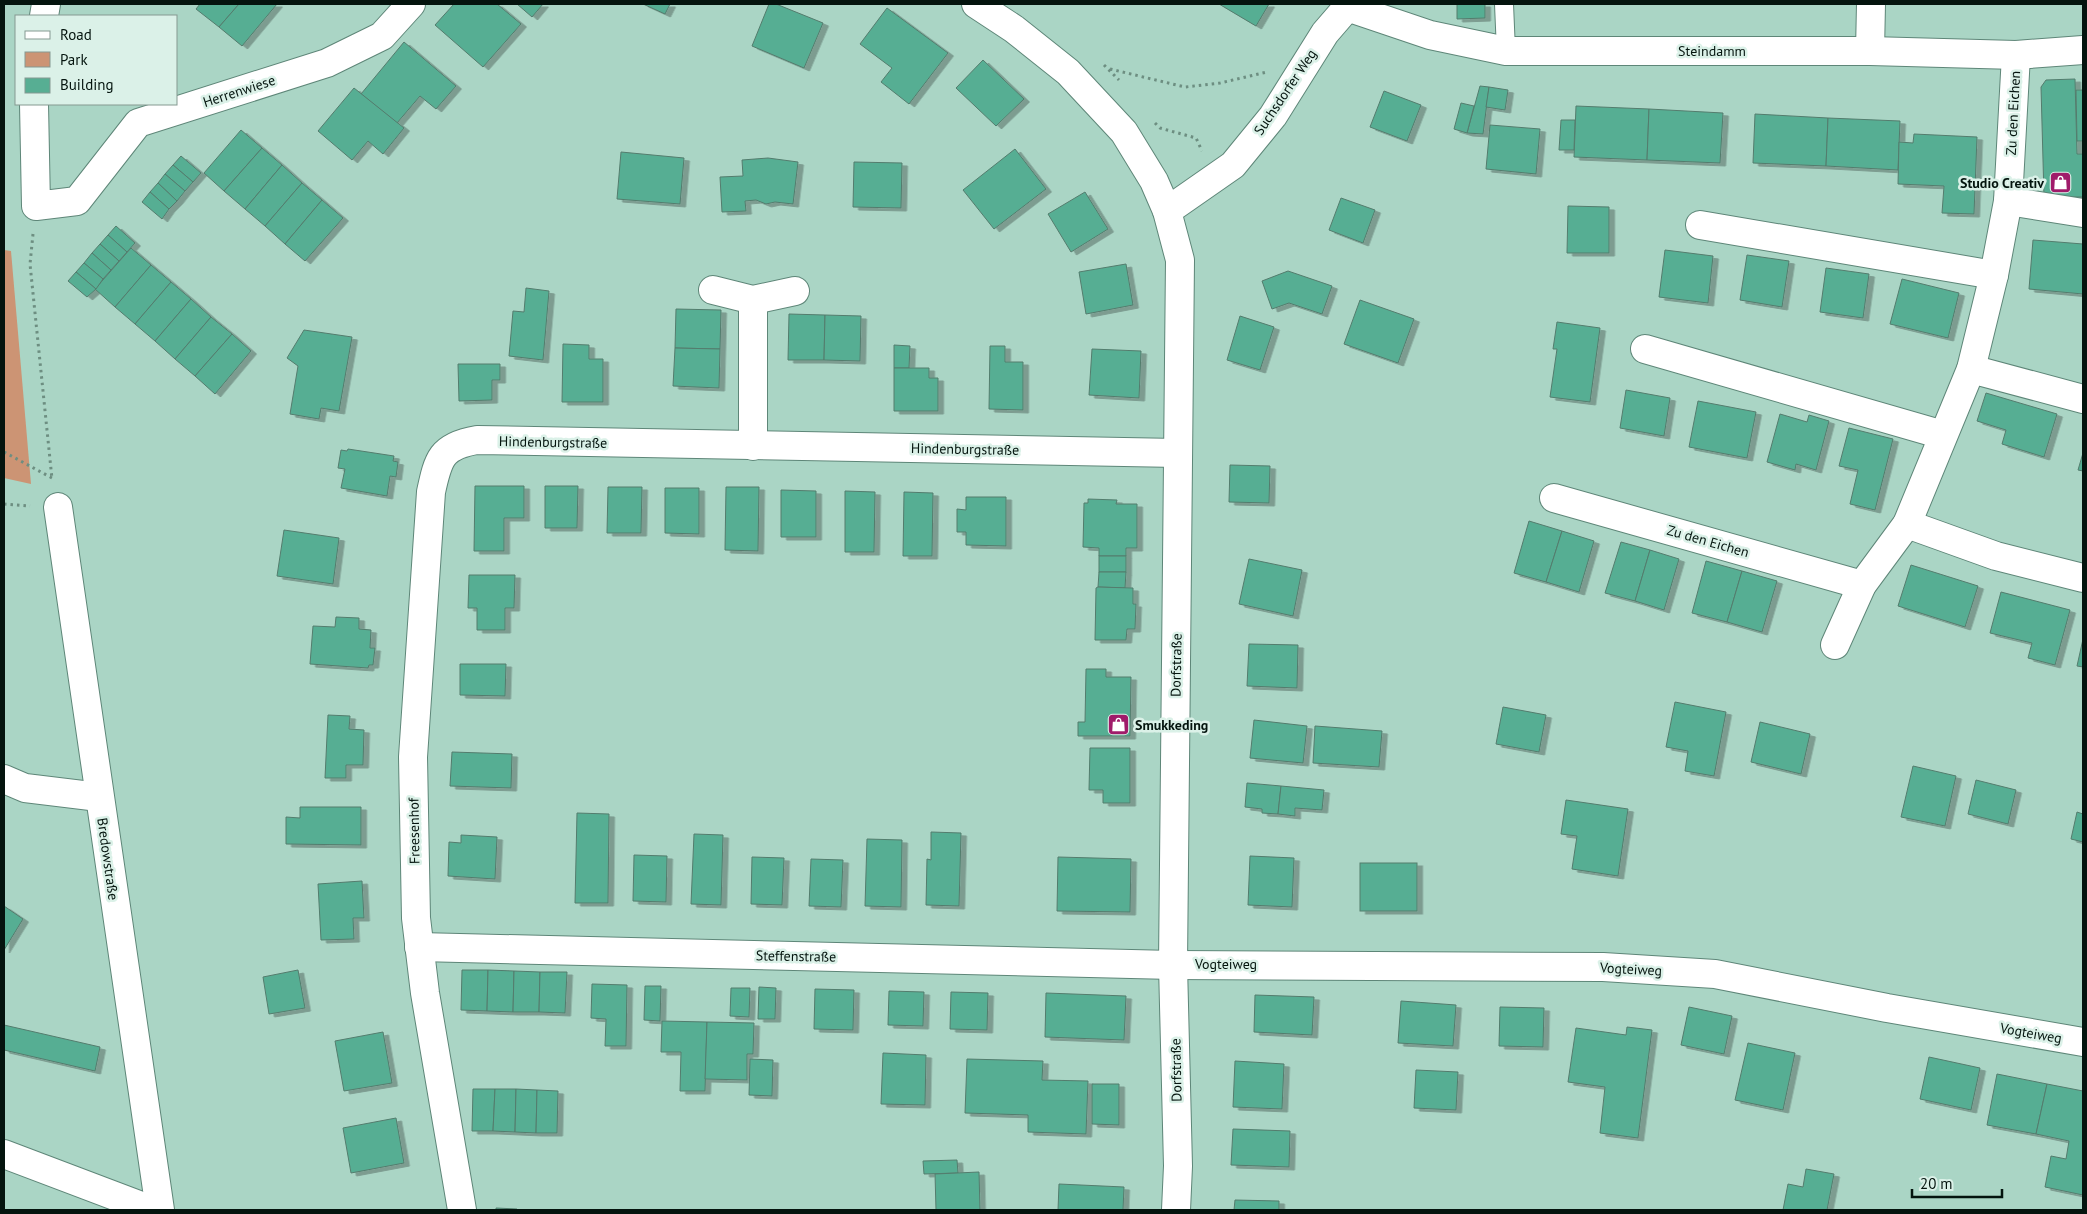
<svg xmlns="http://www.w3.org/2000/svg" width="2087" height="1214" font-family="'PT Sans',sans-serif">
  <style>
    .green { fill: #cc9474 }
    .building { fill: #57ae93; stroke: #537c6d; filter: url(#shadow) }
    .lines { fill: none; stroke-linecap: round; stroke-linejoin: round }
    .lane-casing { stroke: #5e8678; stroke-width: 20 }
    .street-casing { stroke: #5e8678; stroke-width: 30 }
    .secondary-casing { stroke: #5e8678; stroke-width: 30 }
    .path { stroke: #6d8e81; stroke-width: 3; stroke-dasharray: 2.5 4; stroke-linecap: butt }
    .lane { stroke: #fff; stroke-width: 18 }
    .street { stroke: #fff; stroke-width: 28 }
    .secondary { stroke: #fff; stroke-width: 28 }
    .labels { text-anchor: middle; dominant-baseline: central; stroke-width: 5; stroke-linejoin: round; paint-order: stroke }
    .street-label { font-size: 14px; fill: #04140e; stroke: #dbf1e8 }
    .poi-label { font-size: 14px; font-weight: bold; fill: #04140e; stroke: #dbf1e8; text-anchor: end }
  </style>
  <defs>
    <filter id="shadow"><feDropShadow dx="5.5" dy="3" stdDeviation="0" flood-color="#0004"/></filter>
  </defs>
  <rect width="100%" height="100%" fill="#aad5c5"/>
  <polygon class="green" points="4,250 11,251 31,484 4,478"/>
  <g class="building">
    <polygon points="200,4 239,4 219,27 196,9"/>
    <polygon points="239,4 277,4 242,46 219,27"/>
    <polygon points="454,4 497,4 521,24 483,67 435,25"/>
    <polygon points="517,4 543,4 532,17"/>
    <polygon points="643,4 670,4 665,14"/>
    <polygon points="769,4 776,4 823,23 804,68 752,46"/>
    <polygon points="1219,4 1269,4 1256,26"/>
    <polygon points="1457,4 1485,4 1485,18 1457,19"/>
    <polygon points="887,8 948,53 909,104 881,82 892,68 860,44"/>
    <polygon points="404,42 456,86 436,109 420,96 397,123 361,94"/>
    <polygon points="983,60 1024,99 996,126 956,88"/>
    <polygon points="2075,79 2077,154 2083,154 2083,197 2044,197 2041,87 2046,80"/>
    <polygon points="1480,86 1489,87 1483,134 1467,133"/>
    <polygon points="1489,87 1508,90 1505,110 1486,107"/>
    <polygon points="354,88 404,128 383,154 368,141 352,160 318,131"/>
    <polygon points="2076,90 2083,90 2083,141 2077,141"/>
    <polygon points="1384,91 1421,105 1407,141 1370,127"/>
    <polygon points="1461,103 1474,106 1467,133 1454,129"/>
    <polygon points="1576,106 1649,109 1647,160 1574,157"/>
    <polygon points="1649,109 1723,113 1720,163 1647,160"/>
    <polygon points="1755,114 1828,118 1826,166 1753,163"/>
    <polygon points="1828,118 1900,121 1898,170 1826,166"/>
    <polygon points="1561,120 1575,120 1574,150 1559,150"/>
    <polygon points="1490,125 1540,129 1536,174 1486,169"/>
    <polygon points="241,130 262,148 224,191 204,173"/>
    <polygon points="1914,134 1977,137 1974,214 1942,213 1944,186 1898,184 1899,142 1913,143"/>
    <polygon points="262,148 282,165 245,209 224,191"/>
    <polygon points="1015,149 1046,189 994,229 963,190"/>
    <polygon points="621,152 684,158 680,204 617,199"/>
    <polygon points="181,156 201,173 193,182 173,165"/>
    <polygon points="768,158 798,162 793,204 775,202 766,204 756,200 745,201 746,211 722,212 720,177 743,176 742,160"/>
    <polygon points="854,162 902,163 901,208 853,207"/>
    <polygon points="173,165 193,182 185,191 165,174"/>
    <polygon points="282,165 302,183 265,226 245,209"/>
    <polygon points="165,174 185,191 177,201 158,183"/>
    <polygon points="158,183 177,201 169,209 150,192"/>
    <polygon points="302,183 322,200 285,244 265,226"/>
    <polygon points="150,192 169,209 162,219 142,202"/>
    <polygon points="1085,192 1108,229 1071,252 1048,214"/>
    <polygon points="1341,198 1375,210 1363,243 1329,230"/>
    <polygon points="322,200 343,218 305,261 285,244"/>
    <polygon points="1568,206 1609,207 1609,253 1567,253"/>
    <polygon points="116,226 135,243 127,252 108,235"/>
    <polygon points="108,235 127,252 119,261 100,244"/>
    <polygon points="2033,240 2083,244 2083,294 2029,289"/>
    <polygon points="100,244 119,261 111,270 92,253"/>
    <polygon points="131,248 151,265 115,307 95,289"/>
    <polygon points="1665,250 1713,256 1708,303 1659,297"/>
    <polygon points="92,253 111,270 103,279 84,263"/>
    <polygon points="1747,255 1789,261 1782,307 1740,300"/>
    <polygon points="84,263 103,279 96,289 76,272"/>
    <polygon points="1126,264 1133,305 1086,314 1079,272"/>
    <polygon points="151,265 171,282 135,324 115,307"/>
    <polygon points="1826,268 1869,274 1863,318 1820,312"/>
    <polygon points="1288,271 1332,286 1322,314 1289,303 1272,309 1262,281"/>
    <polygon points="76,272 96,289 87,297 68,281"/>
    <polygon points="1902,279 1959,293 1948,338 1890,324"/>
    <polygon points="171,282 191,299 155,341 135,324"/>
    <polygon points="526,288 549,291 543,360 509,356 513,311 524,312"/>
    <polygon points="191,299 211,317 175,359 155,341"/>
    <polygon points="1360,300 1414,319 1398,363 1344,344"/>
    <polygon points="676,309 721,310 720,349 675,348"/>
    <polygon points="789,314 825,315 824,360 788,360"/>
    <polygon points="825,315 861,316 860,361 824,360"/>
    <polygon points="1240,316 1274,327 1260,370 1227,360"/>
    <polygon points="211,317 232,334 195,376 175,359"/>
    <polygon points="1557,322 1600,328 1590,402 1550,397 1557,349 1553,349"/>
    <polygon points="304,330 352,337 339,411 321,408 319,419 290,414 298,366 287,358"/>
    <polygon points="232,334 251,351 215,394 195,376"/>
    <polygon points="563,344 589,345 589,359 603,359 603,402 562,402"/>
    <polygon points="894,345 910,346 909,368 894,368"/>
    <polygon points="990,346 1005,346 1005,362 1023,362 1023,410 989,409"/>
    <polygon points="675,348 720,349 719,388 673,386"/>
    <polygon points="1092,349 1141,351 1139,398 1089,395"/>
    <polygon points="458,364 500,364 500,380 492,380 492,400 459,401"/>
    <polygon points="894,368 929,368 929,378 938,378 938,411 894,411"/>
    <polygon points="1626,390 1670,398 1664,436 1620,428"/>
    <polygon points="1986,393 2057,414 2044,457 2002,444 2006,430 1977,421"/>
    <polygon points="1698,401 1756,412 1747,458 1689,447"/>
    <polygon points="1780,414 1807,422 1809,415 1829,421 1816,470 1796,464 1795,470 1767,462"/>
    <polygon points="1849,428 1893,439 1875,510 1850,504 1858,470 1839,466"/>
    <polygon points="348,449 394,456 393,461 398,462 396,477 390,476 387,496 341,488 345,469 338,468 341,450 347,451"/>
    <polygon points="2083,453 2083,471 2078,470"/>
    <polygon points="1230,465 1270,466 1269,503 1229,502"/>
    <polygon points="475,486 524,486 524,518 504,518 504,551 474,551"/>
    <polygon points="545,486 578,486 577,528 545,528"/>
    <polygon points="608,487 642,487 641,533 607,533"/>
    <polygon points="726,487 759,487 758,551 725,550"/>
    <polygon points="665,488 699,488 699,534 665,533"/>
    <polygon points="781,490 816,491 816,537 781,537"/>
    <polygon points="845,491 875,492 874,552 845,552"/>
    <polygon points="904,492 933,493 932,556 903,556"/>
    <polygon points="966,497 1006,497 1006,546 966,545 966,532 957,532 957,509 966,510"/>
    <polygon points="1088,499 1117,500 1116,504 1137,504 1137,548 1126,548 1126,556 1099,556 1099,548 1083,547 1084,503 1088,503"/>
    <polygon points="1529,521 1562,531 1546,582 1514,573"/>
    <polygon points="284,530 339,538 333,584 277,576"/>
    <polygon points="1562,531 1594,541 1579,592 1546,582"/>
    <polygon points="1621,542 1650,550 1635,601 1605,593"/>
    <polygon points="1650,550 1679,559 1664,610 1635,601"/>
    <rect x="1099" y="556" width="27" height="16"/>
    <polygon points="1249,559 1302,570 1293,616 1239,604"/>
    <polygon points="1706,561 1742,571 1727,622 1692,613"/>
    <polygon points="1911,565 1978,586 1965,627 1898,606"/>
    <polygon points="1742,571 1777,581 1762,632 1727,622"/>
    <polygon points="1099,572 1126,572 1125,588 1098,587"/>
    <polygon points="469,575 515,575 514,608 505,608 505,630 477,630 477,608 468,608"/>
    <polygon points="1098,587 1133,588 1133,604 1136,604 1135,629 1127,629 1126,640 1095,640 1096,588"/>
    <polygon points="2001,592 2070,610 2055,665 2028,658 2032,643 1990,633"/>
    <polygon points="336,617 359,618 359,629 371,630 370,648 375,648 373,665 369,665 368,668 310,664 313,626 335,627"/>
    <polygon points="2083,639 2083,667 2077,666"/>
    <polygon points="1249,644 1298,645 1297,688 1247,686"/>
    <polygon points="460,664 506,664 505,696 460,695"/>
    <polygon points="1086,669 1106,669 1106,677 1131,677 1130,736 1078,736 1078,722 1085,722"/>
    <polygon points="1675,702 1726,712 1714,776 1685,771 1688,751 1666,747"/>
    <polygon points="1503,707 1546,715 1539,752 1496,744"/>
    <polygon points="328,715 350,716 349,729 364,730 363,765 346,765 346,778 325,778"/>
    <polygon points="1254,720 1307,726 1303,763 1250,758"/>
    <polygon points="1760,722 1810,734 1801,774 1751,762"/>
    <polygon points="1315,726 1382,731 1379,767 1313,763"/>
    <polygon points="1090,748 1130,748 1130,803 1103,803 1103,790 1089,790"/>
    <polygon points="452,752 512,754 511,788 450,786"/>
    <polygon points="1913,766 1956,776 1945,826 1901,817"/>
    <polygon points="1976,780 2016,790 2008,824 1968,814"/>
    <polygon points="1247,783 1281,786 1278,814 1262,813 1262,809 1245,807"/>
    <polygon points="1281,786 1324,790 1322,810 1295,808 1295,816 1278,814"/>
    <polygon points="1566,800 1628,809 1618,876 1572,869 1577,836 1561,834"/>
    <polygon points="300,807 361,807 361,845 286,844 286,817 300,818"/>
    <polygon points="2077,812 2083,814 2083,842 2071,839"/>
    <polygon points="577,813 609,814 608,903 575,903"/>
    <polygon points="931,832 961,833 959,906 926,905 927,859 931,860"/>
    <polygon points="694,834 723,835 721,905 691,904"/>
    <polygon points="461,835 497,837 495,879 448,876 449,842 461,843"/>
    <polygon points="867,839 902,840 901,907 865,906"/>
    <polygon points="634,855 667,856 666,902 633,901"/>
    <polygon points="1250,856 1294,858 1292,907 1248,905"/>
    <polygon points="752,857 784,858 782,905 751,904"/>
    <polygon points="1058,857 1131,859 1130,912 1057,911"/>
    <polygon points="811,859 843,860 841,907 809,906"/>
    <rect x="1360" y="863" width="57" height="48"/>
    <polygon points="362,881 364,918 353,918 354,939 321,940 318,884"/>
    <polygon points="4,906 23,919 4,950"/>
    <polygon points="298,970 305,1008 269,1014 263,977"/>
    <polygon points="462,970 488,970 487,1011 461,1010"/>
    <polygon points="488,970 514,971 513,1012 487,1011"/>
    <polygon points="514,971 540,972 539,1012 513,1012"/>
    <polygon points="540,972 567,972 565,1013 539,1012"/>
    <polygon points="592,984 627,985 626,1046 605,1046 606,1019 591,1018"/>
    <polygon points="645,986 661,986 660,1021 644,1020"/>
    <polygon points="759,987 776,988 775,1019 758,1019"/>
    <polygon points="731,988 750,988 749,1017 730,1016"/>
    <polygon points="815,989 854,990 853,1030 814,1029"/>
    <polygon points="889,991 924,992 923,1026 888,1025"/>
    <polygon points="951,992 988,993 987,1030 950,1029"/>
    <polygon points="1046,993 1126,996 1124,1040 1045,1037"/>
    <polygon points="1255,995 1314,997 1312,1035 1254,1032"/>
    <polygon points="1401,1001 1456,1005 1453,1046 1398,1043"/>
    <polygon points="1500,1007 1544,1008 1543,1047 1499,1046"/>
    <polygon points="1689,1007 1732,1016 1724,1054 1681,1045"/>
    <polygon points="662,1021 707,1022 705,1091 680,1091 681,1052 661,1052"/>
    <polygon points="707,1022 754,1023 753,1054 747,1054 747,1080 705,1079"/>
    <polygon points="4,1025 100,1047 95,1071 4,1050"/>
    <polygon points="1627,1027 1652,1030 1638,1138 1600,1133 1605,1087 1568,1082 1576,1028 1626,1035"/>
    <polygon points="383,1032 392,1083 344,1091 335,1041"/>
    <polygon points="1748,1043 1795,1053 1783,1110 1735,1100"/>
    <polygon points="883,1053 926,1055 925,1105 881,1104"/>
    <polygon points="1929,1057 1980,1068 1971,1110 1920,1099"/>
    <polygon points="750,1059 773,1060 772,1096 749,1095"/>
    <polygon points="967,1059 1043,1061 1042,1080 1088,1081 1086,1134 1028,1132 1028,1115 965,1113"/>
    <polygon points="1235,1061 1284,1064 1282,1109 1233,1107"/>
    <polygon points="1416,1070 1458,1072 1456,1110 1414,1108"/>
    <polygon points="1997,1074 2047,1084 2036,1134 1987,1125"/>
    <polygon points="1092,1084 1119,1084 1119,1125 1092,1124"/>
    <polygon points="2047,1084 2083,1091 2083,1195 2045,1187 2051,1156 2066,1159 2069,1141 2036,1134"/>
    <polygon points="473,1089 495,1089 493,1131 472,1131"/>
    <polygon points="495,1089 516,1089 515,1132 493,1131"/>
    <polygon points="516,1089 537,1090 536,1133 515,1132"/>
    <polygon points="537,1090 558,1091 557,1133 536,1133"/>
    <polygon points="396,1118 404,1163 351,1173 343,1128"/>
    <polygon points="1233,1129 1290,1131 1289,1167 1231,1165"/>
    <polygon points="957,1160 958,1173 924,1174 923,1161"/>
    <polygon points="1806,1169 1834,1174 1827,1210 1783,1210 1788,1184 1803,1187"/>
    <polygon points="979,1172 980,1210 936,1210 935,1174"/>
    <polygon points="1059,1184 1124,1187 1123,1210 1058,1210"/>
    <polygon points="1235,1200 1279,1201 1279,1210 1234,1210"/>
    <polygon points="496,1208 517,1209 517,1210 496,1210"/>
  </g>
  <g class="lines">
    <defs>
      <polyline id="lane" points="1504,4 1506,51"/>
      <g id="street">
        <polyline points="1347,7 1430,35 1506,51 1870,51 2016,55 2083,50"/>
        <polyline points="44,16 46,4"/>
        <polyline points="1870,51 1871,4"/>
        <polyline points="34,104 36,206 77,201 138,123 327,63 382,36 411,4"/>
        <polyline points="2008,201 2083,213"/>
        <polyline points="1700,225 1994,275"/>
        <polyline points="713,290 753,300 795,291"/>
        <polyline points="1645,349 1943,435"/>
        <polyline points="1971,369 2083,399"/>
        <polyline points="753,446 753,300"/>
        <polyline points="1554,498 1862,585"/>
        <polyline points="58,507 160,1210"/>
        <polyline points="1907,524 1996,556 2083,578"/>
        <polyline points="1835,645 1862,585 1907,524 1971,369 1994,275 2008,201 2016,55"/>
        <polyline points="4,779 25,788 99,797"/>
        <polyline points="419,947 1173,965 1603,967 1715,974 1887,1008 2083,1042"/>
        <polyline points="4,1154 152,1210"/>
        <path d="M462,1210L425,993L416,918L413,757L431,492C438,459 441,446 477,440L1178,453"/>
      </g>
      <g id="secondary">
        <polyline points="976,4 1014,29 1068,72 1124,132 1154,181 1167,211 1180,260 1173,965 1178,1166 1176,1210"/>
        <polyline points="1167,211 1233,165 1273,116 1325,33 1350,4"/>
      </g>
    </defs>
    <use href="#lane" class="lane-casing"/>
    <use href="#street" class="street-casing"/>
    <use href="#secondary" class="secondary-casing"/>
    <g class="path">
      <polyline points="1104,65 1119,80"/>
      <polyline points="1110,69 1185,87 1220,83 1267,72"/>
      <polyline points="1155,123 1160,128 1196,138 1202,151"/>
      <polyline points="33,234 30,264 52,479"/>
      <polyline points="4,452 52,478"/>
      <polyline points="4,504 30,506"/>
    </g>
    <use href="#lane" class="lane"/>
    <use href="#street" class="street"/>
    <use href="#secondary" class="secondary"/>
  </g>
  <defs>
    <symbol id="shop-square" viewBox="-11 -11 22 22"><rect x="-9" y="-9" width="18" height="18" rx="4" fill="#a01b6a" stroke="#dbf1e8"/><path d="M-5-2.5h2.3a2.7 3.5 0 0 1 5.4 0H5L5.5 6h-11ZM-1.5-2.5h3a1.5 2.3 0 0 0-3 0Z" fill="#fff"/></symbol>
  </defs>
  <g fill-rule="evenodd">
    <use href="#shop-square" x="2048" y="170" width="25" height="25"/>
    <use href="#shop-square" x="1106" y="712" width="25" height="25"/>
  </g>
  <g class="labels">
    <g class="street-label">
      <text x="1712" y="51">Steindamm</text>
      <text transform="translate(239 91) rotate(-18)">Herrenwiese</text>
      <text transform="translate(1285 92) rotate(-56)">Suchsdorfer Weg</text>
      <text transform="translate(2013 113) rotate(-87)">Zu den Eichen</text>
      <text transform="translate(553 442) rotate(1)">Hindenburgstraße</text>
      <text transform="translate(965 449) rotate(1)">Hindenburgstraße</text>
      <text transform="translate(1708 541) rotate(16)">Zu den Eichen</text>
      <text transform="translate(1176 665) rotate(-89)">Dorfstraße</text>
      <text transform="translate(414 831) rotate(-91)">Freesenhof</text>
      <text transform="translate(108 859) rotate(82)">Bredowstraße</text>
      <text transform="translate(796 956) rotate(1)">Steffenstraße</text>
      <text x="1226" y="964">Vogteiweg</text>
      <text transform="translate(1631 969) rotate(3)">Vogteiweg</text>
      <text transform="translate(2031 1033) rotate(10)">Vogteiweg</text>
      <text transform="translate(1176 1070) rotate(-91)">Dorfstraße</text>
    </g>
    <g class="poi-label">
      <text x="2044" y="183">Studio Creativ</text>
      <text x="1135" y="725" text-anchor="start">Smukkeding</text>
    </g>
  </g>
  <rect width="2087" height="1214" fill="none" stroke="#04140e" stroke-width="10"/>
  <rect x="15" y="15" width="162" height="90" fill="#dbf1e8" stroke="#859991"/>
  <rect x="25" y="31" width="25" height="8" fill="#ffffff" stroke="#859991"/>
  <text x="60" y="40" font-size="15" fill="#04140e">Road</text>
  <rect x="25" y="52" width="25" height="15" fill="#cc9474" stroke="#859991"/>
  <text x="60" y="65" font-size="15" fill="#04140e">Park</text>
  <rect x="25" y="78" width="25" height="15" fill="#57ae93" stroke="#859991"/>
  <text x="60" y="90" font-size="15" fill="#04140e">Building</text>
  <path d="M1912 1189v8h90v-8" fill="none" stroke="#04140e" stroke-width="2.5"/>
  <text x="1920" y="1189" font-size="15" fill="#04140e" stroke="#dbf1e8" stroke-width="4" paint-order="stroke">20 m</text>
</svg>
